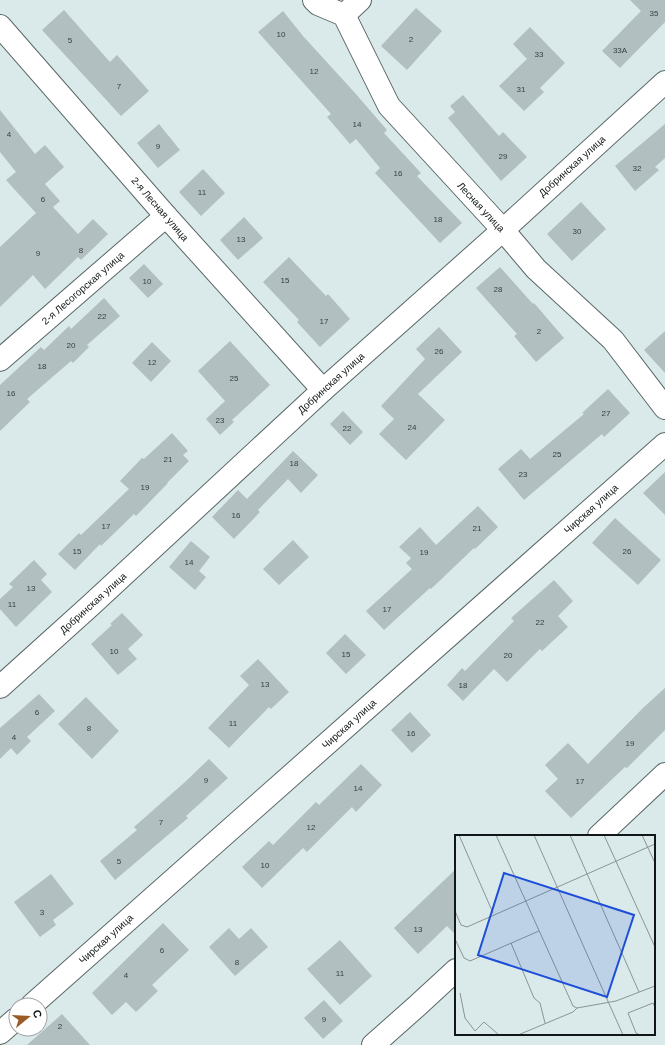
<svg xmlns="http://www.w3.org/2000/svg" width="665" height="1045" font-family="Helvetica,sans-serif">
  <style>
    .building { fill: #b1bfc0 }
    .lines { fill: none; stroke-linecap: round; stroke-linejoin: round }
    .minor-casing { stroke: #5a6767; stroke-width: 24 }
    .minor { stroke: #fff; stroke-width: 22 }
    .labels { text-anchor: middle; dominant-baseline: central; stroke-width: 3; stroke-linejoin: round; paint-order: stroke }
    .number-label { font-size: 8px; fill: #394040 }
    .street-label { font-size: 10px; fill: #111616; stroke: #fff }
    .inset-road { fill: none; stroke: #8a9595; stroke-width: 1 }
    .view { fill: #1d4ed8; fill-opacity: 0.15; stroke: #1d4ed8; stroke-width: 2 }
    .inset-edge { fill: none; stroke: #111616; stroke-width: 2 }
  </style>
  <rect width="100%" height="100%" fill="#dae9ea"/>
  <g class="building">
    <polygon points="630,0 665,0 665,22 620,68 602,51 641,11"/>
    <polygon points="416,8 442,31 407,70 381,46"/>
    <polygon points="64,10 110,62 117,55 149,91 121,116 42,30"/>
    <polygon points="283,11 303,36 355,93 387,130 384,133 421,173 417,176 462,223 440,243 375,173 380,168 356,139 350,144 327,117 331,114 258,32"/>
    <polygon points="530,27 565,63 540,88 544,92 524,111 499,86 527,59 513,44"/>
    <polygon points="463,95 499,136 503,132 527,157 501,181 448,118 455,112 450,106"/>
    <polygon points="0,110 35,154 45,145 64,167 45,184 60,201 53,207 78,234 93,219 108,234 81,260 78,257 45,289 33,275 0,307 0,247 36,213 6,180 16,172 0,152"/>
    <polygon points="159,124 180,150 158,168 137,143"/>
    <polygon points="665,124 665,158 655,167 659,170 635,191 615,166"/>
    <polygon points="203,169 225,193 201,216 179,192"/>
    <polygon points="581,202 606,229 572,261 547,234"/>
    <polygon points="244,217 263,238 238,260 220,240"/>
    <polygon points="289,257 326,296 328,294 350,319 320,347 297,322 299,320 263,282"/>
    <polygon points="144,264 163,284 148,298 129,278"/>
    <polygon points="500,267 533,304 534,303 564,338 536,362 514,336 517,334 476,288"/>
    <polygon points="104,298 120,316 87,345 89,347 73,363 71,361 27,399 30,402 0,431 0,385 41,347 44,350 69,326 71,329"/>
    <polygon points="439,327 462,352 418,394 445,420 406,460 379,434 394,419 381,406 425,359 416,349"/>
    <polygon points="665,331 665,373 644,350"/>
    <polygon points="230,341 270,385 232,420 234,422 220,435 206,419 225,401 198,371"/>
    <polygon points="152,342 171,361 151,382 132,363"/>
    <polygon points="608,389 630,413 604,437 602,434 524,500 498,469 521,449 530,459 584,414 582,413"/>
    <polygon points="343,411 363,432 350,445 330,424"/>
    <polygon points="172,433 188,451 183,455 189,461 167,483 168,483 136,516 134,514 101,546 100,544 75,570 58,554 79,533 81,535 129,489 120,481 142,458 144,459"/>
    <polygon points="293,451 318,475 301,493 288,479 258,510 260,512 234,539 212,517 238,490 247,499"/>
    <polygon points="665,472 665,515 643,493"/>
    <polygon points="478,506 498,527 475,549 474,548 431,589 430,588 384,630 366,611 412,569 406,563 411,558 399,547 420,527 436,545"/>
    <polygon points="615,518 661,560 638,585 592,543"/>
    <polygon points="293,540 309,557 279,585 263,569"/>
    <polygon points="191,541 210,557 199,571 206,577 195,590 169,567"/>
    <polygon points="34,560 47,574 41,580 52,592 16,627 0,609 0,599 13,587 9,584"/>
    <polygon points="554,580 573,601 558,616 568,627 542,651 540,649 507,682 494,669 463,701 447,685 462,668 465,671 514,621 511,618"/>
    <polygon points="122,613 143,635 128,649 137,659 118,675 91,644 112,625 110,624"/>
    <polygon points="345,634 366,655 346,674 326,653"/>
    <polygon points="258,659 289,692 271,709 269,707 229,748 208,728 249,685 240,676"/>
    <polygon points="665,688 665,730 627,768 625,767 571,818 545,791 558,779 545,765 568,743 588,764 644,707"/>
    <polygon points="39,694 55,711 27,737 31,741 17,755 11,748 0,759 0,728"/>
    <polygon points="86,697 119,731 92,759 58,724"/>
    <polygon points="410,712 431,735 412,753 391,730"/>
    <polygon points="209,759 228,778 186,816 188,818 115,880 100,861 137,830 134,827 185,782"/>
    <polygon points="361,764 382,785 356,812 352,807 307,852 303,848 262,888 242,867 269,841 273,845 316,802 319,805"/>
    <polygon points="456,869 456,935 447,926 418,954 394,928"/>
    <polygon points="51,874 74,904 53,920 56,925 40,937 14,902"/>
    <polygon points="163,923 189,950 152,985 158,991 136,1012 126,1002 112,1015 92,993"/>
    <polygon points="229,928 239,939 251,928 268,947 235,976 209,947"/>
    <polygon points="340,940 372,976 340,1005 307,969"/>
    <polygon points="324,1000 343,1021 323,1039 304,1018"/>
    <polygon points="62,1014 90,1045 27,1045"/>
  </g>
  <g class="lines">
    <defs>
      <g id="minor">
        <polyline points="314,0 318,4 344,15 389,106 503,230 536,269 613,340 665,408"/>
        <polyline points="344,15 360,0"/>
        <polyline points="0,26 166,216 323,390"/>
        <polyline points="0,360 166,216"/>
        <polyline points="0,687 91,605 323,390 503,230 665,82"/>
        <polyline points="599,836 665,774"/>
        <polyline points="32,1005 665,444"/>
        <polyline points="0,1033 16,1019"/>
        <polyline points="373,1045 417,1006 456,970"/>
      </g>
    </defs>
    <use href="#minor" class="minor-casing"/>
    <use href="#minor" class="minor"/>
  </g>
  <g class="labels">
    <g class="number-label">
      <text x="654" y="13">35</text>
      <text x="281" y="34">10</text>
      <text x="411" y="39">2</text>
      <text x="70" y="40">5</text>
      <text x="620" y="50">33А</text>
      <text x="539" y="54">33</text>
      <text x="314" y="71">12</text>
      <text x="119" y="86">7</text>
      <text x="521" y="89">31</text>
      <text x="357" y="124">14</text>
      <text x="9" y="134">4</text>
      <text x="158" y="146">9</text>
      <text x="503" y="156">29</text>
      <text x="637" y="168">32</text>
      <text x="398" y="173">16</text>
      <text x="202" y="192">11</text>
      <text x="43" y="199">6</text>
      <text x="438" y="219">18</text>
      <text x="577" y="231">30</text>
      <text x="241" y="239">13</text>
      <text x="81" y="250">8</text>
      <text x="38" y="253">9</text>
      <text x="285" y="280">15</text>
      <text x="147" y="281">10</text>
      <text x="498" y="289">28</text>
      <text x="102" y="316">22</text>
      <text x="324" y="321">17</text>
      <text x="539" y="331">2</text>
      <text x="71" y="345">20</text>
      <text x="439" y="351">26</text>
      <text x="152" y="362">12</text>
      <text x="42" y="366">18</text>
      <text x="234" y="378">25</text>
      <text x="11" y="393">16</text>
      <text x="606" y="413">27</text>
      <text x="220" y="420">23</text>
      <text x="412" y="427">24</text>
      <text x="347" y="428">22</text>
      <text x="557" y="454">25</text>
      <text x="168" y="459">21</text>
      <text x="294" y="463">18</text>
      <text x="523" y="474">23</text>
      <text x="145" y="487">19</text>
      <text x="236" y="515">16</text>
      <text x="106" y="526">17</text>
      <text x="477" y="528">21</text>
      <text x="77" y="551">15</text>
      <text x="627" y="551">26</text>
      <text x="424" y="552">19</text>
      <text x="189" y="562">14</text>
      <text x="31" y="588">13</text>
      <text x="12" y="604">11</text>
      <text x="387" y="609">17</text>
      <text x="540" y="622">22</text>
      <text x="114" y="651">10</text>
      <text x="346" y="654">15</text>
      <text x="508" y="655">20</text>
      <text x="265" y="684">13</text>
      <text x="463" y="685">18</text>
      <text x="37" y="712">6</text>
      <text x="233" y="723">11</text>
      <text x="89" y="728">8</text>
      <text x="411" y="733">16</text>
      <text x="14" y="737">4</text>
      <text x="630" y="743">19</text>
      <text x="206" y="780">9</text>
      <text x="580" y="781">17</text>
      <text x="358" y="788">14</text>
      <text x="161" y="822">7</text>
      <text x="311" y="827">12</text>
      <text x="119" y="861">5</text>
      <text x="265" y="865">10</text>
      <text x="42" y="912">3</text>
      <text x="418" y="929">13</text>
      <text x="162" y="950">6</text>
      <text x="237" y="962">8</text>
      <text x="340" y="973">11</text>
      <text x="126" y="975">4</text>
      <text x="324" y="1019">9</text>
      <text x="60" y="1026">2</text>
    </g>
    <g class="street-label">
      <text transform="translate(572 166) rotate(-42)">Добринская улица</text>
      <text transform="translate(481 207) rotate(47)">Лесная улица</text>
      <text transform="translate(160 209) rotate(49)">2-я Лесная улица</text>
      <text transform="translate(83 288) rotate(-41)">2-я Лесогорская улица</text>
      <text transform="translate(331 383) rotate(-42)">Добринская улица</text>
      <text transform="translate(591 509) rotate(-42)">Чирская улица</text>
      <text transform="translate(93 603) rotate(-42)">Добринская улица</text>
      <text transform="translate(349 724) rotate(-42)">Чирская улица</text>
      <text transform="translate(106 939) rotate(-42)">Чирская улица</text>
    </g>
  </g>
  <g transform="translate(455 835)">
    <rect width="200" height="200" fill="#dae9ea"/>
    <path class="inset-road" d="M4,0L38,78M41,0L118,171L122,173M79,0L168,200M115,0L184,157M149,0L200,112M187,0L200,28M0,76L6,90L12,92L200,9M0,104L9,123L15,126L84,96M56,108L79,163L85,168L90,188M5,158L10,183L20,196L29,187L44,200M63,200L118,177L122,173L161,166L200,151M185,200L181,198L173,178L198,168L200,172"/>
    <path class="view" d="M49,38L179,80L152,162L23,120Z"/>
    <rect width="200" height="200" class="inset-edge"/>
  </g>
  <g transform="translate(28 1017) rotate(72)"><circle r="19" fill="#ffffff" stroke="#a0a2a2"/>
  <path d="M0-3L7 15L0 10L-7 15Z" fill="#9b5b25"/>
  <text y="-6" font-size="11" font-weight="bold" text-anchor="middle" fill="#111616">С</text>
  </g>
</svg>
